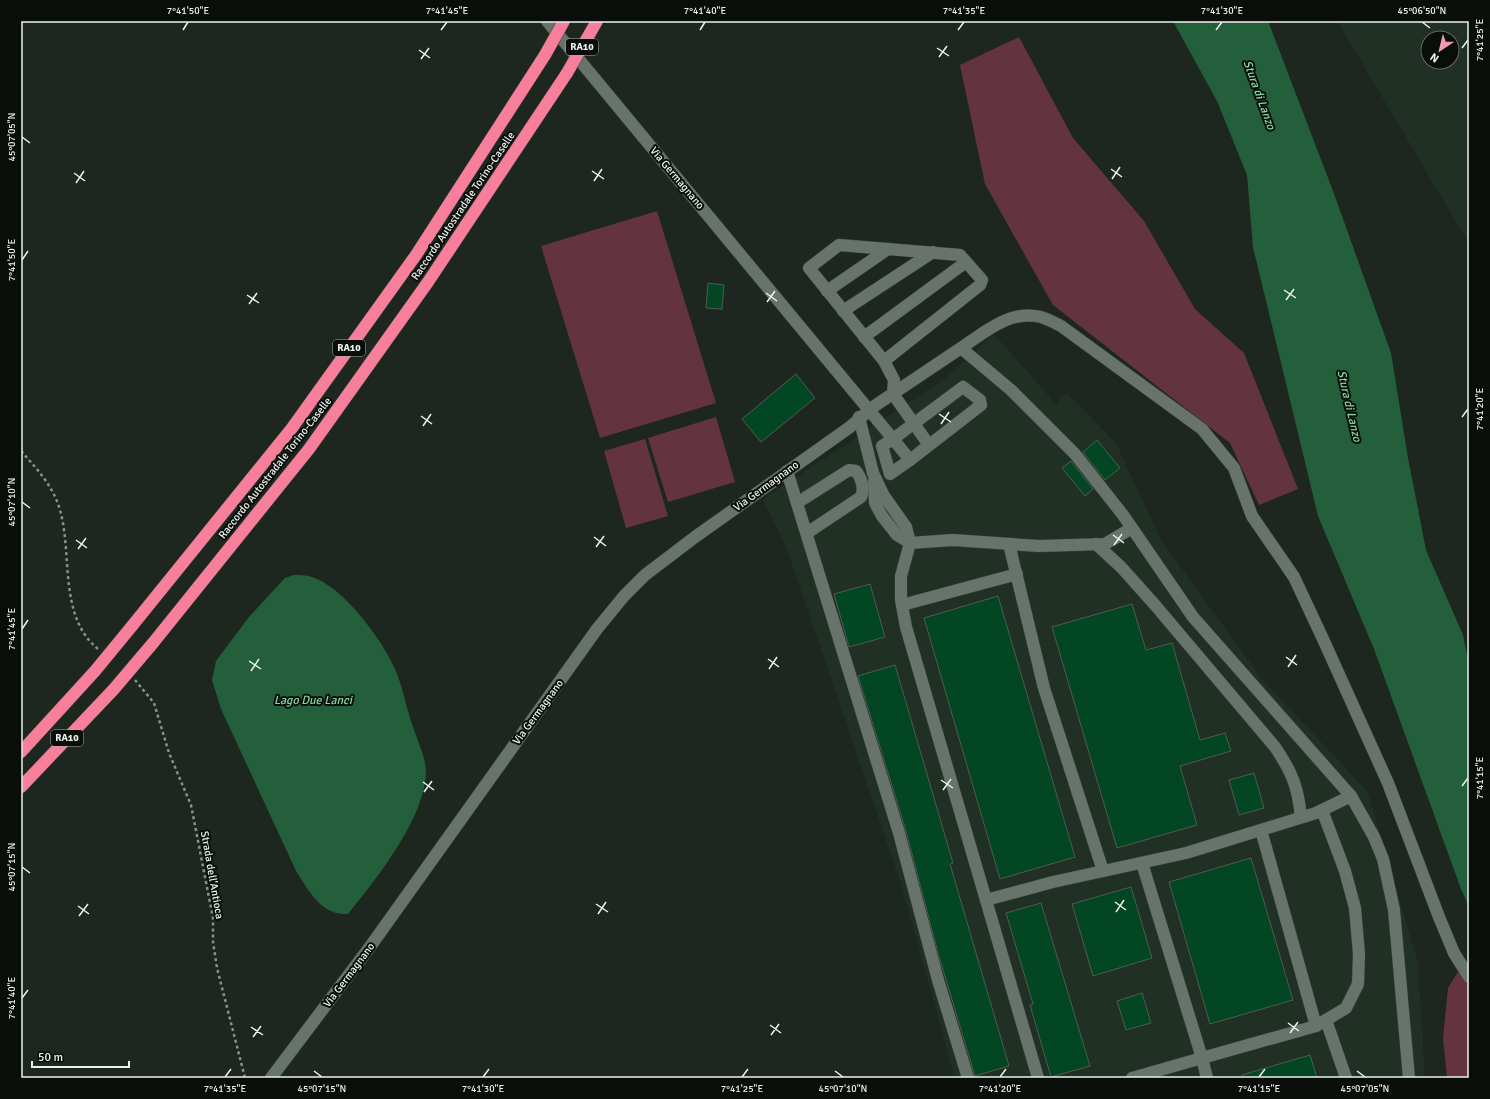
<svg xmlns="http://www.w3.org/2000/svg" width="1490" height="1099" font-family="Signika,sans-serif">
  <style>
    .built { fill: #203025; fill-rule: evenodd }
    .green { fill: #63343f }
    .water { fill: #245f3b }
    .building { fill: #034624; stroke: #505b53 }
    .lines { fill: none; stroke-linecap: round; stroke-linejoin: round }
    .minor-casing { stroke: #39413b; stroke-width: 13 }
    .highway-casing { stroke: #39413b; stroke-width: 13 }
    .path { stroke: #88918b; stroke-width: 2.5; stroke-dasharray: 3 3; stroke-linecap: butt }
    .minor { stroke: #68736b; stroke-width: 12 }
    .highway { stroke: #f77f9c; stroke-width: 12 }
    .highway-bridge-casing { stroke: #39413b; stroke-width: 13; stroke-linecap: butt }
    .highway-bridge { stroke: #f77f9c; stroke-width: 12 }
    .ticks { fill: none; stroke: #ebf2ed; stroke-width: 1.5 }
    .labels { text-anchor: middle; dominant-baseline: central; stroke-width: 4; stroke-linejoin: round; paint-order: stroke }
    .shield { fill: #0a0e0b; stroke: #a8aea9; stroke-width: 1 }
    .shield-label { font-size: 10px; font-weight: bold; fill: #ebf2ed }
    .street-label { font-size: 11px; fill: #ebf2ed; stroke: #0a0e0b }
    .water-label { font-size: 12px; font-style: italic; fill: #85daa2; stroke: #0a0e0b }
    .neatline { fill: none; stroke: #ebf2ed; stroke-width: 1.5 }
    .ticks-label { font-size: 10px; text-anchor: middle; fill: #ebf2ed }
  </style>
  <rect width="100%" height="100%" fill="#1d2720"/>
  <g class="built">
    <path d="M1337,21H1469V243ZM1428,38H1452V62H1428Z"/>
    <polygon points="994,334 1056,404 1066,392 1116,443 1161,540 1262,679 1368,792 1418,963 1425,1078 955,1078 902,887 787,549 763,499 944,379"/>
  </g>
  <g class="green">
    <polygon points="1019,37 1073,138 1144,221 1195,309 1244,353 1298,489 1259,505 1230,443 1053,305 985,184 960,65"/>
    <polygon points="657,211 716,403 600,438 541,246"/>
    <polygon points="716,417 735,482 668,502 648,438"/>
    <polygon points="645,439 668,516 626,528 604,451"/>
    <polygon points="1464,962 1469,970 1469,1078 1447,1078 1443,1038 1448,988"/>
  </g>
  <g class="water">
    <polygon points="1173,21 1268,21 1333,191 1391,353 1408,458 1426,550 1463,635 1469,665 1469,906 1461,889 1374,649 1318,516 1253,247 1247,175 1217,101"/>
    <path d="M294,575C300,575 306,575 312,577C342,586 381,638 394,667C403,686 406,708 413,727C419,746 429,762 425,782C418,827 376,879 348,914C322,916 309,891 297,873L221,709L212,680L216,661L249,617L285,578Z"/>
  </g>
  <g class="building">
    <polygon points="708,283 724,285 722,309 706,308"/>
    <polygon points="796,374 815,398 761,442 742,419"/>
    <polygon points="1097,440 1120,468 1105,480 1083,452"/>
    <polygon points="1071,461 1093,489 1085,496 1062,468"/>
    <polygon points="870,584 885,637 849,647 834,594"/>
    <polygon points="998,596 1075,857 1000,879 924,618"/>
    <polygon points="1132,604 1146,650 1172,643 1200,740 1225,733 1231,751 1180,766 1197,825 1117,848 1052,627"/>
    <polygon points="895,665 953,863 950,864 1009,1066 975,1076 938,953 906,831 858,676"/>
    <polygon points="1254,773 1264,808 1239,815 1229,780"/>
    <polygon points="1251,858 1293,1000 1210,1024 1169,882"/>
    <polygon points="1131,887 1152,958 1093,976 1072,904"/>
    <polygon points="1041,903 1090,1066 1051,1077 1030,1005 1033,1004 1006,913"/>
    <polygon points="1142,993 1151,1023 1126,1030 1117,1001"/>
    <polygon points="1310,1055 1317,1078 1242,1078 1242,1075"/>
  </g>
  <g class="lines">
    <defs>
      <g id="minor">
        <polyline points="547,21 893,439 882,446 890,474 910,460"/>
        <polyline points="827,291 888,249"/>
        <polyline points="843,311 933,252"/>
        <polyline points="864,337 966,262"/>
        <path d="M961,348C985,332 1010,309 1041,317C1048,319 1055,323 1061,326L1202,429L1234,468L1252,516L1294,577L1323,639L1388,783L1439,917L1454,953L1469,977"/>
        <polyline points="884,361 980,285 982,280 960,255 839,245 809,268 884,361 894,380 893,394 929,445"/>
        <polygon points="963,387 980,400 981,405 910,460 893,439"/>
        <polyline points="859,417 873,473 884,496 906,527 910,543 901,576 901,600 906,627 986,900 1053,882 1186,853 1316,813 1351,796"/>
        <polyline points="787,471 899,833 938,980 968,1078"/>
        <polyline points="874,481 875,503 882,516 897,535 910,543 953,540 1039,546 1105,544 1132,528"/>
        <path d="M797,503L849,470L856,471C861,477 865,489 861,497L807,533"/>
        <polyline points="1009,544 1044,688 1103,871"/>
        <path d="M1096,544L1121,567L1155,605L1275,747C1292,772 1298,787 1301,817"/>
        <polyline points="902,605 1017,574"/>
        <polyline points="1261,830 1316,1026"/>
        <polyline points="1142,863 1202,1058 1316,1026 1346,1008 1358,984 1359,954 1355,908 1345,871 1322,810"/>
        <polyline points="986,900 1038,1078"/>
        <polyline points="1326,1020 1346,1078"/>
        <polyline points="271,1078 372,944 597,629 624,596 645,575 695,537 850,427 873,407 961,348 1011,390 1075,454 1123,515 1193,617 1351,796 1374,837 1383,859 1394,910 1409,1078"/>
        <polyline points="1132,1078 1202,1058 1207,1078"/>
      </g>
      <g id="highway">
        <polyline points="132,626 292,428 416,255 545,55"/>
        <polyline points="153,643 309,449 428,282 567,73"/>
        <polyline points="21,752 95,671"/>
        <polyline points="21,787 114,689"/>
      </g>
    </defs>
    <use href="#minor" class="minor-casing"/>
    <use href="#highway" class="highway-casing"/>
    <g class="path">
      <path d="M21,451C38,470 55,488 61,514C72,557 59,617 98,649"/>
      <polyline points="135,680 154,703 169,753 191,805 213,918 213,942 217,968 245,1078"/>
    </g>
    <use href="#minor" class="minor"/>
    <use href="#highway" class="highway"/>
    <defs>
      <g id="highway-bridge">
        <polyline points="545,55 564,21"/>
        <polyline points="567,73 597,21"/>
        <polyline points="95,671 132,626"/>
        <polyline points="114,689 153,643"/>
      </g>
    </defs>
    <use href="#highway-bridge" class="highway-bridge-casing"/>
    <use href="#highway-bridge" class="highway-bridge"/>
  </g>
  <path class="ticks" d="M1422,22L1430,28M183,30L188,22M441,30L447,22M700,30L705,22M958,30L964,22M1216,30L1222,22M937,48L949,56M1462,48L1468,40M419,50L430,58M939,57L947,46M421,59L429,48M22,137L30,143M1111,169L1122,177M592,171L604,179M74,173L85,181M1112,179L1120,167M594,181L602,169M76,183L84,171M22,260L28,251M1284,290L1296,298M766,293L777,301M247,295L259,303M1286,300L1294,289M767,302L775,291M249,304L257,293M939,414L951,422M421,416L432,424M1462,417L1468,409M941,424L949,412M423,426L431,414M22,502L30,508M1113,535L1124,543M594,537L606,546M76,540L87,548M1114,545L1122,534M596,547L604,536M78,549L86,538M22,629L28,620M1286,657L1297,665M768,659L779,667M249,661L261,669M1288,667L1296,655M769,669L777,657M251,671L259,659M941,780L953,788M423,782L434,790M1462,786L1468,778M943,790L951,779M424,792L432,781M22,867L30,873M1115,902L1126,910M596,904L608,912M78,906L89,914M1116,912L1124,900M598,914L606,902M79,916L88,904M22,998L28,990M1288,1023L1299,1031M770,1025L781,1033M251,1027L263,1035M1290,1033L1298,1022M771,1035L779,1024M253,1037L261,1026M314,1071L322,1077M835,1071L843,1077M1357,1071L1365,1077M225,1077L231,1069M483,1077L489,1069M742,1077L748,1069M1000,1077L1006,1069M1259,1077L1265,1069"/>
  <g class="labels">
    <g class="shield">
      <rect x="566" y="39" width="32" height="16" rx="3"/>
      <rect x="333" y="340" width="32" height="16" rx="3"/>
      <rect x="51" y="730" width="32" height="16" rx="3"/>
    </g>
    <g class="shield-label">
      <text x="582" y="47">RA10</text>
      <text x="349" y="348">RA10</text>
      <text x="67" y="738">RA10</text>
    </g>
    <g class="street-label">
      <text transform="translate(677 178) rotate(50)">Via Germagnano</text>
      <text transform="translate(463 206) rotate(-56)">Raccordo Autostradale Torino-Caselle</text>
      <text transform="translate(275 468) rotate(-52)">Raccordo Autostradale Torino-Caselle</text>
      <text transform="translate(766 486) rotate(-36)">Via Germagnano</text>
      <text transform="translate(538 712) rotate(-54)">Via Germagnano</text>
      <text transform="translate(212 875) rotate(80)">Strada dell'Antioca</text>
      <text transform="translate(349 975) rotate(-53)">Via Germagnano</text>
    </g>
    <g class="water-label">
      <text transform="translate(1259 95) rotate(70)">Stura di Lanzo</text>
      <text transform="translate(1349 406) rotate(77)">Stura di Lanzo</text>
      <text x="313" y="700">Lago Due Lanci</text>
    </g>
  </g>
  <rect width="1490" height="1099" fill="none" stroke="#0a0e0b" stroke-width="44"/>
  <g transform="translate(1440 50) rotate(215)"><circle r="19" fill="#0a0e0b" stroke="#646965"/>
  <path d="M0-3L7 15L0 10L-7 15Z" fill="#f29aad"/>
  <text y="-6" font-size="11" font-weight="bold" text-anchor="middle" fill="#ebf2ed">N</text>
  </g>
  <path d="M32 1061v6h97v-6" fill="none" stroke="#ebf2ed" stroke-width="2"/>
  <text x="38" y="1061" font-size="12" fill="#ebf2ed" stroke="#0a0e0b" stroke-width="3" paint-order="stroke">50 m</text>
  <rect x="22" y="22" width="1446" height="1055" class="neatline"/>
  <g class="ticks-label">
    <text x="188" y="14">7°41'50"E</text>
    <text x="447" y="14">7°41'45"E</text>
    <text x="705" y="14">7°41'40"E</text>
    <text x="964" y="14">7°41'35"E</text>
    <text x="1222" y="14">7°41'30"E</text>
    <text x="1422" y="14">45°06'50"N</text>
    <text transform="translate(1479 40) rotate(-90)" y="4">7°41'25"E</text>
    <text transform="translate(11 137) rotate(-90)" y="4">45°07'05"N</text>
    <text transform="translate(11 260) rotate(-90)" y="4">7°41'50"E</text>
    <text transform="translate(1479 409) rotate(-90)" y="4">7°41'20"E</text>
    <text transform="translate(11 502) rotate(-90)" y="4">45°07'10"N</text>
    <text transform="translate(11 629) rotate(-90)" y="4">7°41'45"E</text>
    <text transform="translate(1479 778) rotate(-90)" y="4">7°41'15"E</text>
    <text transform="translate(11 867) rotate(-90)" y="4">45°07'15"N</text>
    <text transform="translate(11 998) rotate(-90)" y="4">7°41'40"E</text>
    <text x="225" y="1092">7°41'35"E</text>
    <text x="322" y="1092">45°07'15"N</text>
    <text x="483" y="1092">7°41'30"E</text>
    <text x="742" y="1092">7°41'25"E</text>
    <text x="843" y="1092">45°07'10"N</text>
    <text x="1000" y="1092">7°41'20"E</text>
    <text x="1259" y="1092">7°41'15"E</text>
    <text x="1365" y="1092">45°07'05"N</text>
  </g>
</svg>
